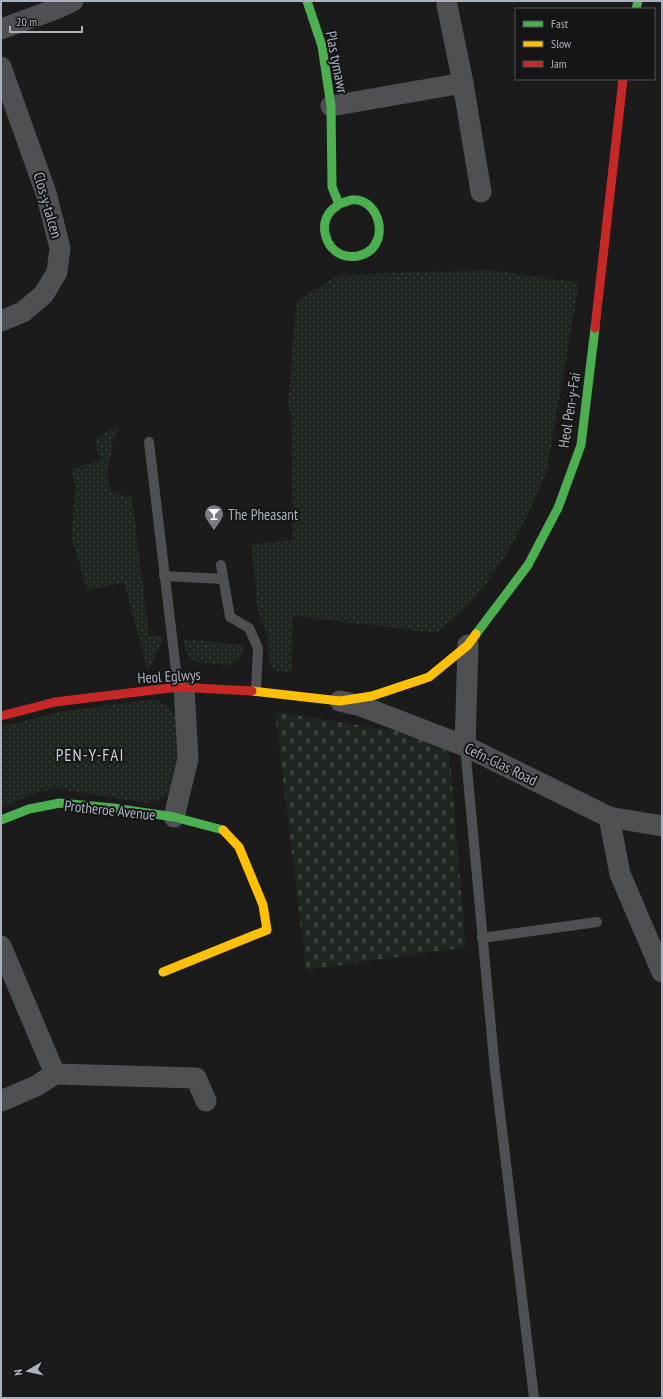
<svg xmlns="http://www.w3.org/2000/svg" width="663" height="1399" font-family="'PT Sans Narrow',sans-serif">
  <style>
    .grass { fill: url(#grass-dots) }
    .cemetery { fill: url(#cemetery-stones) }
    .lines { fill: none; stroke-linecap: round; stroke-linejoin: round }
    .lane { stroke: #4f5054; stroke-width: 10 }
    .street { stroke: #4f5054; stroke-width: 21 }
    .fast { stroke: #4caf50; stroke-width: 9 }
    .slow { stroke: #ffc107; stroke-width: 9 }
    .jam { stroke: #c62828; stroke-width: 9 }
    .labels { text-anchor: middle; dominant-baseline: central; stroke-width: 4; stroke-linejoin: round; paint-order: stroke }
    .street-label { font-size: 15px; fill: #abb1bd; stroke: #151517 }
    .poi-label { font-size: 15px; fill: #abb1bd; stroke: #151517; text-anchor: start }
    .quarter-label { font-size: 17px; letter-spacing: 1px; fill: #cdd0d8; stroke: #151517 }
  </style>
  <defs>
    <pattern id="grass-dots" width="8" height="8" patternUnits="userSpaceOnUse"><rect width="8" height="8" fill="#1e261f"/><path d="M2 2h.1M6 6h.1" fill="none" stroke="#3c433e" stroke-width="1.8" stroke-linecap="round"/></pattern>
    <pattern id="cemetery-stones" width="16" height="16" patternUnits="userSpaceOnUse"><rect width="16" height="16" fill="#1e261f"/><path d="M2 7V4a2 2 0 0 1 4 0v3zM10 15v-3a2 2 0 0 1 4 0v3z" fill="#3c433e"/></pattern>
  </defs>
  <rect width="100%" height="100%" fill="#1b1b1b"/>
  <g class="grass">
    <path d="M492,270L579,283L547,470C531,513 505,563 475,597C464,610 450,621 437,633L293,616L292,672L277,671L271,668L269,663L267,632L258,613L251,544L293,540L291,414L288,407L296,301L338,275Z"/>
    <polygon points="120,425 113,442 107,476 111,491 132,498 149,635 164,637 148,671 124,583 87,590 72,539 75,487 72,469 100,460 94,439"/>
    <polygon points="183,639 245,645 240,658 232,666 191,661 186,651"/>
    <path d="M155,699C163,703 170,707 174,714C177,719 179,724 179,729C180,737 176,780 173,787C172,789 170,793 168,795C162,801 154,802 146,803L59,789C38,789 20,800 1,808V727L58,712Z"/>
  </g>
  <polygon class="cemetery" points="275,712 397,731 449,750 466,947 306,970"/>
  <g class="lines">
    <g class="lane">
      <polyline points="149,442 178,687"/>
      <polyline points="221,565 230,617 249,628 258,648 256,691"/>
      <polyline points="164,576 223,579"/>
      <polyline points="465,746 495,1071 534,1398"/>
      <polyline points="482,938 597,922"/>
    </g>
    <g class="street">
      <polyline points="447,5 463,83 481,192"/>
      <polyline points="1,29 56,9 73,1"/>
      <polyline points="1,67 46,193 60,248 57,272 44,294 23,312 1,321"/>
      <polyline points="331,106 463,83"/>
      <polyline points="340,701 361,706 465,746 609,817 662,826"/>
      <polyline points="465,746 468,645"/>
      <polyline points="174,817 188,759 184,686"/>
      <polyline points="609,817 620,874 662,972"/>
      <polyline points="1,946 55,1074 196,1078 206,1101"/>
      <polyline points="1,1101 36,1086 55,1074"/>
    </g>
    <g class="fast">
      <path d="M307,1L322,46L331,106L332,187L339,204C343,203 347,201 351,200C382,197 392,249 358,256C352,257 346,257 340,254C326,247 319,226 330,212C332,209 336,207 339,204"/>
      <polyline points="636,9 638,1"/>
      <polyline points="476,634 528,565 558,508 581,445 595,328"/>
      <polyline points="1,820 29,809 60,803 114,808 174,817 223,830"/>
    </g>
    <g class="slow">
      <polyline points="252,691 340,701 372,696 429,677 468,645 476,634"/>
      <polyline points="163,972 267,930 263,905 239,847 223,830"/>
    </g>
    <g class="jam">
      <polyline points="595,328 623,79"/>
      <polyline points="1,716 55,702 178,687 252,691"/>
    </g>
  </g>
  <defs>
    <symbol id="bar-pin" viewBox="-11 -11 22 30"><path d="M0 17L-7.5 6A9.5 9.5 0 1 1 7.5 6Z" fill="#797c84" stroke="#151517"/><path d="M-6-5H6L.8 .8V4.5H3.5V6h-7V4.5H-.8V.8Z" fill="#fff"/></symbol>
  </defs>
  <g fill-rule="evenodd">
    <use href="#bar-pin" x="203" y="503" width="22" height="30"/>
  </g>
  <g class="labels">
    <g class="street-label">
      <text transform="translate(337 62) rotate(79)">Plas tymawr</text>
      <text transform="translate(48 205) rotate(74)">Clos-y-talcen</text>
      <text transform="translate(569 410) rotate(-81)">Heol Pen-y-Fai</text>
      <text transform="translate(169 676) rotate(-3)">Heol Eglwys</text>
      <text transform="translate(501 764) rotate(26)">Cefn-Glas Road</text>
      <text transform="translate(110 810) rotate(6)">Protheroe Avenue</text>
    </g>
    <g class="poi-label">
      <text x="228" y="514">The Pheasant</text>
    </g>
    <g class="quarter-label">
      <text x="90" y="755">PEN-Y-FAI</text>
    </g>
  </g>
  <rect width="663" height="1399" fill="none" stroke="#abb1bd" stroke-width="4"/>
  <rect x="515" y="8" width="140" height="72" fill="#151517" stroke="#515359"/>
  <rect x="523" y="21" width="20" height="6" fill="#4caf50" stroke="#515359"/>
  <text x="551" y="28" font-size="12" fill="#abb1bd">Fast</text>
  <rect x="523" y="41" width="20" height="6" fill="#ffc107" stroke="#515359"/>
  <text x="551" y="48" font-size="12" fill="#abb1bd">Slow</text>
  <rect x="523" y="61" width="20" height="6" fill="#c62828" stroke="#515359"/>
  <text x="551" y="68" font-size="12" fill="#abb1bd">Jam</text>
  <g transform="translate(28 1371) rotate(261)" stroke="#151517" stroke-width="3" paint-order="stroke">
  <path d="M0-3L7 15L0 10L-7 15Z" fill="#abb1bd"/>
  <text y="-6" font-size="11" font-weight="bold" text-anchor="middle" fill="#abb1bd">N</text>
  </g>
  <path d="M10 26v6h72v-6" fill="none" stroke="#abb1bd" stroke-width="2"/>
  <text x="16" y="26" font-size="12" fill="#abb1bd" stroke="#151517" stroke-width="3" paint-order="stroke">20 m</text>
</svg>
